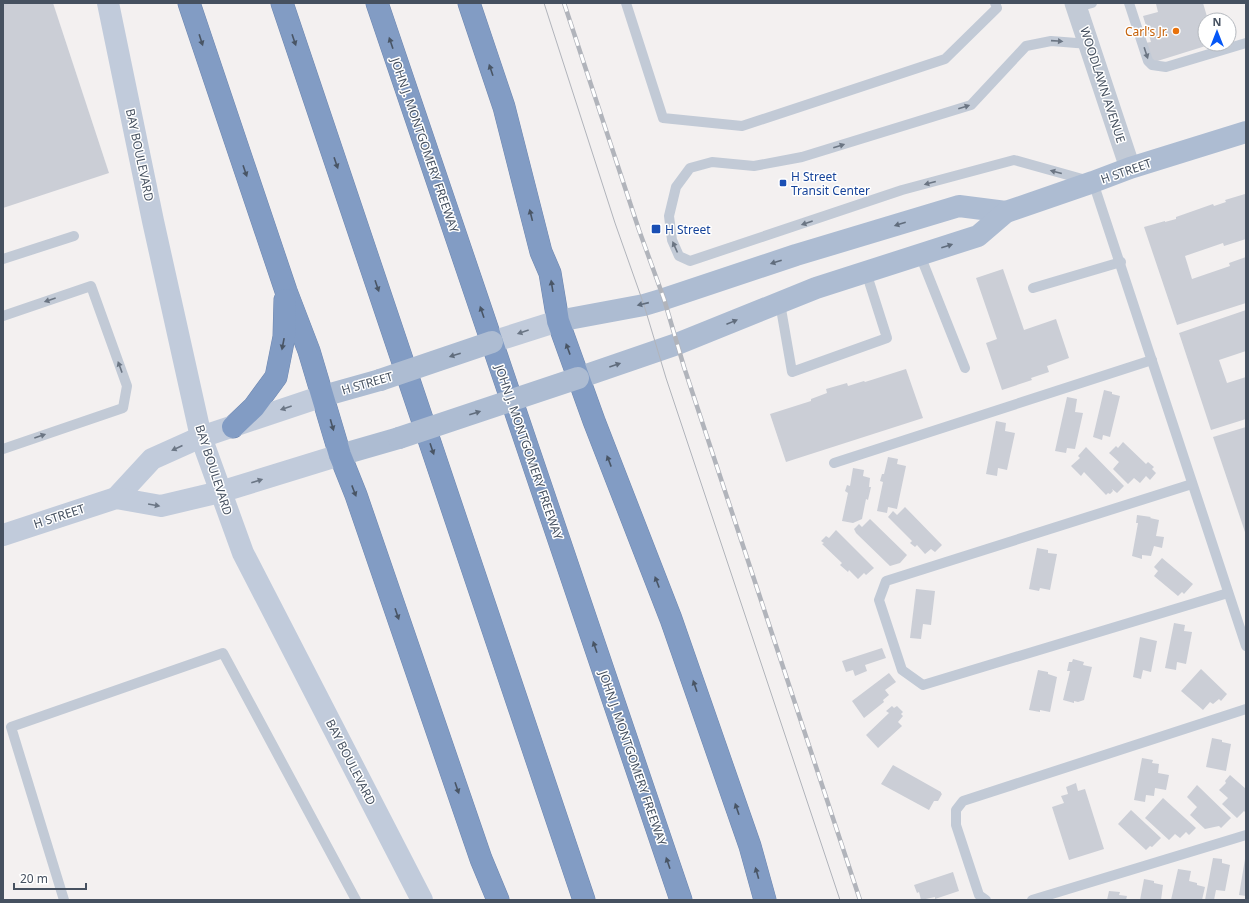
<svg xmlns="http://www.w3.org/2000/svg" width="1249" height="903" font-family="'Noto Sans',sans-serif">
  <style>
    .building { fill: #cbced6 }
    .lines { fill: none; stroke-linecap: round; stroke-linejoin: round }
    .highway-casing { stroke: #6e87b0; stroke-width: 23 }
    .lane { stroke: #c2cad6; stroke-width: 10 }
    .street { stroke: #c2cad6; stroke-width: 21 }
    .secondary { stroke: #c1cbdb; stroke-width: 22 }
    .primary { stroke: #adbcd2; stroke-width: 22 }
    .highway { stroke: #829cc4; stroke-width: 22 }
    .tram { stroke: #b1b4bb; stroke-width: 1 }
    .rail-casing { stroke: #b1b4bb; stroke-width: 4.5 }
    .rail { stroke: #fff; stroke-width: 3; stroke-dasharray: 9; stroke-linecap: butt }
    .primary-bridge { stroke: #adbcd2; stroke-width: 22 }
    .oneway { fill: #495565 }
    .oneway2 { fill: #6b7583 }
    .oneway3 { fill: #606c7c }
    .oneway4 { fill: #6b7685 }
    .food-dot { fill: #e8710a; stroke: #fff; stroke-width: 1.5 }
    .transit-dot { fill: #1a4fb4; stroke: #fff; stroke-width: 1.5 }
    .labels { text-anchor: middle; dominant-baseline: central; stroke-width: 3; stroke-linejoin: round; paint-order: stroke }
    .food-label { font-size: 12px; fill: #c56008; stroke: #fff; text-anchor: end }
    .street-label { font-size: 12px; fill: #465160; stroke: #fff }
    .transit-label { font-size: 12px; fill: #164399; stroke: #fff; text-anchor: start }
  </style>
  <rect width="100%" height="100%" fill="#f3f0f0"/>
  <g class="building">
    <polygon points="3,3 53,3 109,173 3,208"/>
    <polygon points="1161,3 1203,3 1208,20 1205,20 1205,44 1212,44 1151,63 1145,43 1151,42 1143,16 1158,12 1156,4"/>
    <polygon points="1245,194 1246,239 1224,246 1223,243 1185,256 1192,279 1230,266 1229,263 1246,257 1246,303 1177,325 1144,227 1165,221 1165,222 1176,219 1176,217 1213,204 1214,206 1226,202 1225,200"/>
    <polygon points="1003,269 1024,330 1056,319 1069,358 1047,366 1049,372 1031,378 1032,380 1002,390 986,343 997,339 976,278"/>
    <polygon points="1246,310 1246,351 1219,360 1227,383 1246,377 1246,419 1211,430 1179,333"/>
    <polygon points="906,369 923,418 786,462 770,414 811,401 811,399 827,393 826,389 847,383 848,386 864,381 865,382"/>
    <polygon points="1104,390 1112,392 1112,394 1120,396 1110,437 1103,435 1102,440 1093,437"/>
    <polygon points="1067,397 1077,399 1075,412 1083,413 1075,449 1067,448 1066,453 1055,451"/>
    <polygon points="996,421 1006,423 1005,431 1015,433 1007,470 998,468 997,476 986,474"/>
    <polygon points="1246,427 1246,535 1213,437"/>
    <polygon points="1123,442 1146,464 1148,462 1154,467 1152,469 1156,473 1150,480 1146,476 1140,483 1134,478 1128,484 1113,469 1119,462 1109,453 1116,446 1118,448"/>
    <polygon points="1086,447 1124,486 1117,493 1112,489 1113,491 1110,494 1108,493 1106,495 1084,472 1081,476 1071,466 1080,458 1078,456"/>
    <polygon points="888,457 898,459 897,464 906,466 897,509 888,507 887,513 877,511 883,482 880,481 882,474 884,474"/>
    <polygon points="853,468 864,470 863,476 870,478 869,487 871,487 868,500 866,499 862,519 853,523 842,521 848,493 845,491 847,485 850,486"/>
    <polygon points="905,507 942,545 935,552 931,549 925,554 917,545 915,547 910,543 912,541 888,517 893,511 897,515"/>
    <polygon points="1137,515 1151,517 1150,518 1159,520 1156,536 1164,537 1162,548 1154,546 1151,556 1142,555 1142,559 1132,556 1138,523 1136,523"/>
    <polygon points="870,519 907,555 900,563 890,566 856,533 854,529 859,524 862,527"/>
    <polygon points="836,530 874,568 866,575 864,573 858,579 849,570 848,572 840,565 842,563 822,544 824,543 821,541 826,536 829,538"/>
    <polygon points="1037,548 1048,550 1048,553 1057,554 1050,590 1040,588 1039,591 1029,589"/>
    <polygon points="1162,558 1193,584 1184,594 1182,592 1178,596 1154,576 1158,571 1154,567"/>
    <polygon points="916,589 935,591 931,625 923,624 921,639 910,638"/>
    <polygon points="1174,623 1185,625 1184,631 1192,632 1186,664 1177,662 1176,670 1165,668"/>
    <polygon points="1140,637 1157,641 1151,672 1143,670 1141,679 1133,677"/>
    <polygon points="882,648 886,658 865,665 867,671 855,676 853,670 846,672 842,661"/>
    <polygon points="1073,659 1084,662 1083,665 1092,667 1084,700 1078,702 1074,701 1074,703 1063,700 1070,671 1067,671 1069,662 1072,662"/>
    <polygon points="1201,669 1227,694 1221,701 1219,699 1213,704 1210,702 1203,710 1181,691"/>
    <polygon points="1038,670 1048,672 1048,674 1057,677 1050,712 1040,710 1040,712 1029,710"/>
    <polygon points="889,673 896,682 885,690 889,695 883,700 884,702 864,718 852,701"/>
    <polygon points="892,706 894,708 897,706 903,712 901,714 903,716 898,722 902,726 878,748 866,735 889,713 886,711"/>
    <polygon points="1212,738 1222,740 1222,742 1231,744 1226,771 1206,767"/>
    <polygon points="1142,758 1153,760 1152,763 1159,764 1158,773 1169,775 1166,790 1155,788 1154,796 1146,795 1145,802 1134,800"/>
    <polygon points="893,765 941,792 941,793 942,794 938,801 934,801 929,810 881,784"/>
    <polygon points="1230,775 1246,789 1246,813 1244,811 1237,818 1222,804 1228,798 1219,790 1226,783 1225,781"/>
    <polygon points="1076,783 1078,791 1085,789 1104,849 1069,860 1052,807 1064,803 1061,796 1068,794 1066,787"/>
    <polygon points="1197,785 1231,818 1221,828 1219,826 1205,829 1190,815 1197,807 1187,797"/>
    <polygon points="1163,798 1196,828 1189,835 1186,832 1180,838 1175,834 1169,840 1145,818"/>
    <polygon points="1131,810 1161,838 1152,847 1150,846 1146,850 1118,824"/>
    <polygon points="1213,858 1222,859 1222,863 1230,865 1225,891 1216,890 1214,900 1205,900"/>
    <polygon points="1245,859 1246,860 1246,896 1239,895"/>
    <polygon points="1178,869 1191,871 1189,881 1197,883 1197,885 1205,887 1202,900 1171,900"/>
    <polygon points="953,872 959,891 935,899 935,897 921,900 919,892 917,893 914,885"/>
    <polygon points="1144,879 1154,881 1154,883 1163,885 1161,900 1140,900"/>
    <polygon points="1109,891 1120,892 1119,895 1127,896 1126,900 1107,900"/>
  </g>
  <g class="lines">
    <defs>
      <g id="highway">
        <polyline points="189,3 286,291 309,351 340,455 356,495 481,859 498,900"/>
        <polyline points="282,3 584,900"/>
        <polyline points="377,3 681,900"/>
        <polyline points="469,3 504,107 541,252 550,273 558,321 594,421 671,619 750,846 765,900"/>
        <polyline points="233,427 254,407 276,377 284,337 285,300"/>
      </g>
    </defs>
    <use href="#highway" class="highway-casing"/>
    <g class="lane">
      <polyline points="626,3 663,118 742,126 945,59 997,8 995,3"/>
      <polyline points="1129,3 1148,61 1152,65 1166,67 1246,43"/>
      <polyline points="1077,7 1092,3"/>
      <polyline points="1089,44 1051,41 1026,46 971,105 802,157 754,166 712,162 690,168 676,187 669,216 672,240 679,256 690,261 902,190 1014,160 1093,182 1246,646"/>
      <polyline points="920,255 965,368"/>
      <polyline points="3,259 74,236"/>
      <polyline points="1033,288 1121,262"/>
      <polyline points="780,303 792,372 887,338 866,272"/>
      <polyline points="3,316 91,286 127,386 123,408 3,449"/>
      <polyline points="834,463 1152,360"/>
      <polyline points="1192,484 886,581 879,600 902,670 923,685 1228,593"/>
      <polyline points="64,900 11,727 223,653 356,900"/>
      <polyline points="986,900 979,895 956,825 956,810 963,801 1246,709"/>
      <polyline points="1032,900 1246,835"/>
    </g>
    <polyline class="street" points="1075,3 1130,168"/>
    <g class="secondary">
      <polyline points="108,3 153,221 201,437 243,553 422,900"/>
      <polyline points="492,342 558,321"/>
      <polyline points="116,498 152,459 201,437 323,396"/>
      <polyline points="3,535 116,498 161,506 220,492 340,455"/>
    </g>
    <g class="primary">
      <polyline points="558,321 644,305 664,299 796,255 959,206 1006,212"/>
      <polyline points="578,378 677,344 816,288 978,236 1006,212 1093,182 1130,168 1246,132"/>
      <polyline points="323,396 380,380"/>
      <polyline points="340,455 399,438"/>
    </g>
    <use href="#highway" class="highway"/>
    <polyline class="tram" points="544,3 615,223 644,305 666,378 840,900"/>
    <defs>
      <polyline id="rail" points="564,3 639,230 664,299 684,367 860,900"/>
    </defs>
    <use href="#rail" class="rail-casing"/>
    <use href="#rail" class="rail"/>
    <g class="primary-bridge">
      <polyline points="380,380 492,342"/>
      <polyline points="399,438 578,378"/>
    </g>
  </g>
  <defs><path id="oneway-solid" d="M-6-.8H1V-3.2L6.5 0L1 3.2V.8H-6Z"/></defs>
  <g class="oneway">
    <use href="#oneway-solid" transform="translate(201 40) rotate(72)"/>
    <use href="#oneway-solid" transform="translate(294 40) rotate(71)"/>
    <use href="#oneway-solid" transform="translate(391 43) rotate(-109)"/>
    <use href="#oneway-solid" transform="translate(491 70) rotate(-109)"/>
    <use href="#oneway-solid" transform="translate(336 163) rotate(71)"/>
    <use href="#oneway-solid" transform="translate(245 171) rotate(71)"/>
    <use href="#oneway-solid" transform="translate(531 215) rotate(-104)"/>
    <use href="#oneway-solid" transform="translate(377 286) rotate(71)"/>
    <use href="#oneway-solid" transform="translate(552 286) rotate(-99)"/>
    <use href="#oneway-solid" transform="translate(482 312) rotate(-109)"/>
    <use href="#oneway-solid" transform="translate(283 344) rotate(101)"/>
    <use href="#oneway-solid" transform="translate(568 349) rotate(-110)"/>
    <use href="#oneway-solid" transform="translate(332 425) rotate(74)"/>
    <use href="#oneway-solid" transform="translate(432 449) rotate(71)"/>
    <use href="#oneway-solid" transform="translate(609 461) rotate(-111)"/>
    <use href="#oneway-solid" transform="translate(354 491) rotate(69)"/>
    <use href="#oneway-solid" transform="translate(657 582) rotate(-111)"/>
    <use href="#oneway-solid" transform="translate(397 614) rotate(71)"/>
    <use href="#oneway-solid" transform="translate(595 647) rotate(-109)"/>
    <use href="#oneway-solid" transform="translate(695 686) rotate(-109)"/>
    <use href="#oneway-solid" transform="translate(457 788) rotate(71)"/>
    <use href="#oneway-solid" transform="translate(737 809) rotate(-109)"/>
    <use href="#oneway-solid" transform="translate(668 863) rotate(-109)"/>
    <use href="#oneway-solid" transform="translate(757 873) rotate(-106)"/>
  </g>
  <g class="oneway2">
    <use href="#oneway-solid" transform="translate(1057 41) rotate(4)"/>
    <use href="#oneway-solid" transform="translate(1146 53) rotate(72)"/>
    <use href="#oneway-solid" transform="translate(964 107) rotate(-17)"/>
    <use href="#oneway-solid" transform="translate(839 146) rotate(-17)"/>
    <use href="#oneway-solid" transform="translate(1056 172) rotate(-165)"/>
    <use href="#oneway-solid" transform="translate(930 183) rotate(165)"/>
    <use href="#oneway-solid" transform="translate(807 223) rotate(161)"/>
    <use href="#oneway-solid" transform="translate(675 247) rotate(-114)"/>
    <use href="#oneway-solid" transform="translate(50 300) rotate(161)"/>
    <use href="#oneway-solid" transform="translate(120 367) rotate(-110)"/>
    <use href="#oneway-solid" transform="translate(40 436) rotate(-19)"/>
  </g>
  <g class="oneway3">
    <use href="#oneway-solid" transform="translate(900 224) rotate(163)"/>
    <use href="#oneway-solid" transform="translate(947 246) rotate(-18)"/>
    <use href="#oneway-solid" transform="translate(776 262) rotate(162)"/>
    <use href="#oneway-solid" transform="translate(643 304) rotate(167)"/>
    <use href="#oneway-solid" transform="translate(732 322) rotate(-22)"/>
    <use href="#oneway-solid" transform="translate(455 355) rotate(162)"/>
    <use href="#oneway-solid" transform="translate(615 365) rotate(-19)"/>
    <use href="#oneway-solid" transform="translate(475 413) rotate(-18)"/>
  </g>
  <g class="oneway4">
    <use href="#oneway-solid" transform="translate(523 332) rotate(161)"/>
    <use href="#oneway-solid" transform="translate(286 408) rotate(161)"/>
    <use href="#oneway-solid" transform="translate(177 448) rotate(156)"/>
    <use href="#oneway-solid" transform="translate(257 481) rotate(-17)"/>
    <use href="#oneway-solid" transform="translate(154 505) rotate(10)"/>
  </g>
  <circle class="food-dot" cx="1176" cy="31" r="4"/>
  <g class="transit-dot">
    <rect x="779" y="179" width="8" height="8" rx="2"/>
    <rect x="651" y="224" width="10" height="10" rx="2"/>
  </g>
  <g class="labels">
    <g class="food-label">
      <text x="1168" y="31">Carl's Jr.</text>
    </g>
    <g class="street-label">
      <text transform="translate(1103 85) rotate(72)">WOODLAWN AVENUE</text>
      <text transform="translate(425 145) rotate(71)">JOHN J. MONTGOMERY FREEWAY</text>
      <text transform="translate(140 155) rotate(78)">BAY BOULEVARD</text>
      <text transform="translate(1126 171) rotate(-19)">H STREET</text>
      <text transform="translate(367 383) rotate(-16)">H STREET</text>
      <text transform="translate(529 452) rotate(71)">JOHN J. MONTGOMERY FREEWAY</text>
      <text transform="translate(214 470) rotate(72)">BAY BOULEVARD</text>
      <text transform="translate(59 516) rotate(-18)">H STREET</text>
      <text transform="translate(633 758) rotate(71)">JOHN J. MONTGOMERY FREEWAY</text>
      <text transform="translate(351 762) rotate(63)">BAY BOULEVARD</text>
    </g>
    <g class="transit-label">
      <text x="791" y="176">H Street<tspan x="791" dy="14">Transit Center</tspan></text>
      <text x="665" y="229">H Street</text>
    </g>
  </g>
  <rect width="1249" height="903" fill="none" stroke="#465160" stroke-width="8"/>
  <g transform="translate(1217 32)"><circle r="19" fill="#ffffff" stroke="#b5b9bf"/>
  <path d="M0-3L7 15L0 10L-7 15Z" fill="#0557f7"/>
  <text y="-6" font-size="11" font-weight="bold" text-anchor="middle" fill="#465160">N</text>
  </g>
  <path d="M14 883v6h72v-6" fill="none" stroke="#465160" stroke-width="2"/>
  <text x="20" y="883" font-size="12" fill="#465160" stroke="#ffffff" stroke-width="3" paint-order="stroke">20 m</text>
</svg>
